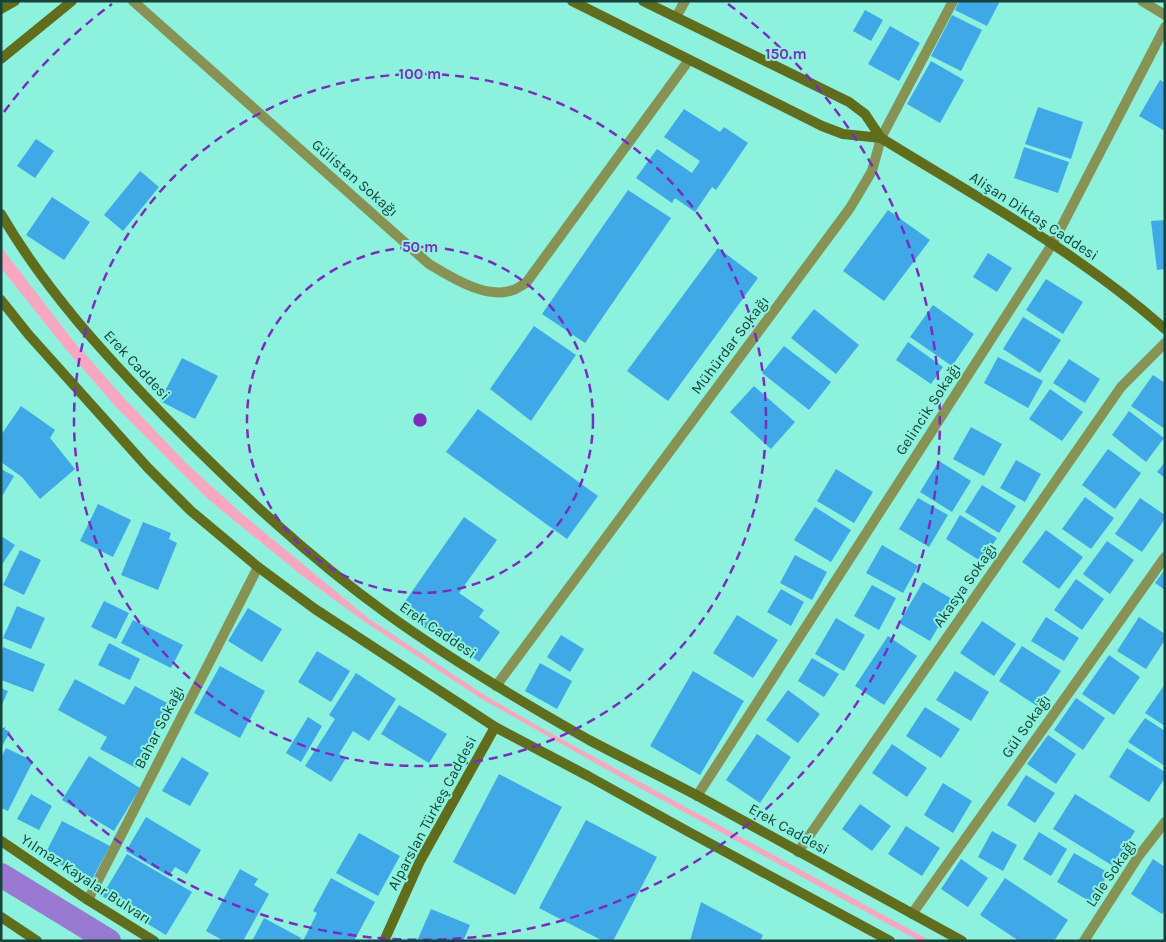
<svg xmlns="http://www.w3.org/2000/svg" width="1166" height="942" font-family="Karla,sans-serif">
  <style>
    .green { fill: #faa6c1 }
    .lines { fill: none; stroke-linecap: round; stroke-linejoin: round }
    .canal { stroke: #9979d2; stroke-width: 24 }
    .building { fill: #3fa9e8 }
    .lane { stroke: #869355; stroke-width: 10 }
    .street { stroke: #869355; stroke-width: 10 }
    .secondary { stroke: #5f6d1d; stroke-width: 10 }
    .ring { fill: none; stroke: #7b2cbf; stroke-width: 2.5; stroke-dasharray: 9 6 }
    .labels { text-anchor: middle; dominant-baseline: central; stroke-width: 4; stroke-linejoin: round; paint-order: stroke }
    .street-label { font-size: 15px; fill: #16423a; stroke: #8cf2dd }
    .centre { fill: #7b2cbf; stroke: #8cf2dd; stroke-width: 2.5 }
    .ring-label { font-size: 15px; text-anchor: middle; font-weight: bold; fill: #7b2cbf; stroke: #8cf2dd; stroke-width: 4; stroke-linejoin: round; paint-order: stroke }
  </style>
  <rect width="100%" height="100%" fill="#8cf2dd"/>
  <polygon class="green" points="1,247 71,338 123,397 186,463 241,513 368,618 483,694 545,730 931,941 919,941 618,776 480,698 365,622 306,579 208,499 116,407 64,347 1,268"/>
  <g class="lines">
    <polyline class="canal" points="1,875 109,941"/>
  </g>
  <g class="building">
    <polygon points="959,1 1000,1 987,26 955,10"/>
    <polygon points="865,10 883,20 871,41 853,31"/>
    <polygon points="952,15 982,30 961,71 931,56"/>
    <polygon points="890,26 920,43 899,81 868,64"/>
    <polygon points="931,61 964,80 940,123 907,104"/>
    <polygon points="1160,80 1165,83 1165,131 1139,116"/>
    <polygon points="1038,107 1083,122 1071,159 1025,144"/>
    <polygon points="684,109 720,132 724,127 748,143 716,190 712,187 695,212 675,198 672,203 636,178 657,149 692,173 700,161 664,137"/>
    <polygon points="36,139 54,151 35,178 17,166"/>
    <polygon points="1024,147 1069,162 1058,193 1014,178"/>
    <polygon points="140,171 159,187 123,231 104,215"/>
    <polygon points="628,190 671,218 585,343 542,314"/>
    <polygon points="52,197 90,222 64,260 26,235"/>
    <polygon points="888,210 930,240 884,301 843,271"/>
    <polygon points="1165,220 1165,269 1157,270 1151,221"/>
    <polygon points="718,248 758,278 668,401 627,371"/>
    <polygon points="988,253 1012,268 997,292 973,277"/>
    <polygon points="1046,279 1083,302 1063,334 1026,310"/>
    <polygon points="933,305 974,334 952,366 910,337"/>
    <polygon points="814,309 859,345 836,374 791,338"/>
    <polygon points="1023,317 1061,340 1040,373 1003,349"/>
    <polygon points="534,326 576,355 531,421 490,389"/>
    <polygon points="908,342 943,367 931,384 896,360"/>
    <polygon points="784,346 831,382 809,410 762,373"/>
    <polygon points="998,357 1043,381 1028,408 984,383"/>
    <polygon points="182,358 218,376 195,419 160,401"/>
    <polygon points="1069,359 1100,379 1085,403 1053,383"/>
    <polygon points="1153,375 1165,383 1165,429 1131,406"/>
    <polygon points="754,386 795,422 771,449 730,412"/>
    <polygon points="1050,389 1083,412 1062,441 1029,419"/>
    <polygon points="21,406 55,430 50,438 75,469 40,499 22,477 1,462 1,435"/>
    <polygon points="478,409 598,496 567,539 446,452"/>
    <polygon points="1129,411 1164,438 1146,462 1112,435"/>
    <polygon points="971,427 1002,444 984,476 953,459"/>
    <polygon points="1108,449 1141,473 1115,509 1082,485"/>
    <polygon points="1016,460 1041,474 1025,502 1000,488"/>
    <polygon points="939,461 971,481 952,512 920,492"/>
    <polygon points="1165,462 1165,478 1157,472"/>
    <polygon points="1,469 14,476 1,498"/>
    <polygon points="836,469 873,492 854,523 817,501"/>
    <polygon points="982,485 1016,506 999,533 965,512"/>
    <polygon points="1085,497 1114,518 1091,549 1062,529"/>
    <polygon points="918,498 948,515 929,547 899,529"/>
    <polygon points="1140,498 1165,515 1165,519 1142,552 1115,534"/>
    <polygon points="98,504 131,520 113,557 80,541"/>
    <polygon points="815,507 851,530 831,562 794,540"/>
    <polygon points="960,515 997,538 982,562 946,539"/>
    <polygon points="464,517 497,540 459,593 484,610 479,617 500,632 479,662 434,629 432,633 399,610"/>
    <polygon points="143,522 171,533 169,539 177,543 158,590 121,575"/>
    <polygon points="1046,530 1083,557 1059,589 1022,562"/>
    <polygon points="1,536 15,545 1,566"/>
    <polygon points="1107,541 1134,560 1110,594 1083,574"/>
    <polygon points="882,545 918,566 903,593 866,573"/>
    <polygon points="20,550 41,560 24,595 3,585"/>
    <polygon points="795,555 827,572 812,600 780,583"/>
    <polygon points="1165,569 1165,590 1155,583"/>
    <polygon points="1076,579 1104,599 1082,630 1054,610"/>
    <polygon points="923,582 954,600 930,641 899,623"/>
    <polygon points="872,585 896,598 879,630 854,616"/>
    <polygon points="781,589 804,602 791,626 767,612"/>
    <polygon points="104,601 129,613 116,639 91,627"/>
    <polygon points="17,606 45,618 31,649 3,638"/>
    <polygon points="248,608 282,629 262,662 228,641"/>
    <polygon points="737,615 778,640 753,678 713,653"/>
    <polygon points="1046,617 1079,638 1064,661 1031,641"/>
    <polygon points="1139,617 1165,634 1165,640 1146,669 1117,651"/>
    <polygon points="836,618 865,635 844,671 815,654"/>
    <polygon points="133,620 183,645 171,668 121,643"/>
    <polygon points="982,621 1016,644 994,676 960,653"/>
    <polygon points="561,635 584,649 570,672 547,657"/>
    <polygon points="888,636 917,656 884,705 855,686"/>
    <polygon points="109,643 140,659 130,680 98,665"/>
    <polygon points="1022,646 1061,671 1037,706 999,681"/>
    <polygon points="3,647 45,664 33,692 1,680 1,652"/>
    <polygon points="317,651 350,671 331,702 298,682"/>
    <polygon points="1109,655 1140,677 1114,715 1082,694"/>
    <polygon points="812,658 839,674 824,697 798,681"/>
    <polygon points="540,663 572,681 557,709 525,691"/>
    <polygon points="220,666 265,691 240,738 194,713"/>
    <polygon points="693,671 744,701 700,775 650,746"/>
    <polygon points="955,671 989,692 971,721 936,700"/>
    <polygon points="356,673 396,699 369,741 353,731 339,754 346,758 331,782 305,766 335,719 329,715"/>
    <polygon points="75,679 124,705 135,686 171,705 136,768 100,749 107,737 58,710"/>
    <polygon points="1165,684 1165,726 1145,713"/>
    <polygon points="1,688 8,691 1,707"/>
    <polygon points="788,690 820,714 798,743 766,720"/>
    <polygon points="1076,698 1105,718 1083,750 1054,730"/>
    <polygon points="399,705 447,734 429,763 381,734"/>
    <polygon points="925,707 960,729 941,758 906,736"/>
    <polygon points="308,717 322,726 301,762 286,753"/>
    <polygon points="1145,718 1165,731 1165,766 1128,742"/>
    <polygon points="1,727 10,732 1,748"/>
    <polygon points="757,734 791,757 760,803 726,780"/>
    <polygon points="1048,735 1076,754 1056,784 1027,764"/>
    <polygon points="892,744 927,768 907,797 872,773"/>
    <polygon points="6,748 33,761 8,811 1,808 1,758"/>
    <polygon points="1127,748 1165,772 1165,778 1149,802 1109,777"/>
    <polygon points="89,756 140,788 114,831 62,800"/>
    <polygon points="182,757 209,773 190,806 162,791"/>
    <polygon points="499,774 562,807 515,895 453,862"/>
    <polygon points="1026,775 1055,793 1035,823 1007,805"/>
    <polygon points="943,783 972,801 953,833 924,815"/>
    <polygon points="31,794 52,806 39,830 17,819"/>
    <polygon points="1075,794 1135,831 1113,866 1053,829"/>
    <polygon points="860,804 891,826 872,851 842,829"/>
    <polygon points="146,817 201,850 187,874 175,867 169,876 126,851"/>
    <polygon points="586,820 657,857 613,941 603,941 539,908"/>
    <polygon points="62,821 110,846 91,881 44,856"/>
    <polygon points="906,826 940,848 922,876 888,854"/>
    <polygon points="992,831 1017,845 1003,871 978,857"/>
    <polygon points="1039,832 1067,849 1051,876 1023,859"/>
    <polygon points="359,833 400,856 378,896 336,873"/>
    <polygon points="1074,853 1109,873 1091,902 1057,882"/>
    <polygon points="127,854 192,892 166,935 102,896"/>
    <polygon points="961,859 988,878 968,907 941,889"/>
    <polygon points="1153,859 1165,867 1165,910 1162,914 1131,894"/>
    <polygon points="240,869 258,879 254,885 269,894 243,941 224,941 206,931"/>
    <polygon points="331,878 375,902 354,941 303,941 317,913 313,911"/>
    <polygon points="1005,878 1068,920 1054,941 1019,941 980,915"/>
    <polygon points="701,902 763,935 760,941 690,941"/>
    <polygon points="431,909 470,925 463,941 417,941"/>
    <polygon points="264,918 301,938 300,941 252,941"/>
  </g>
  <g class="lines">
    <path class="lane" d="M133,1L429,264C451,277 486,300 513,290C517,289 522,285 526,283L689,60"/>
    <g class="street">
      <polyline points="1142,1 1165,15"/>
      <polyline points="676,17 685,1"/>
      <polyline points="496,686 850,208 872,171 881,138 953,1"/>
      <polyline points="697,796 1053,243 1165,27"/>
      <polyline points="798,852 1121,387 1165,343"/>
      <polyline points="88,900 258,567"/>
      <polyline points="912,914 1165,557"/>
      <polyline points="1084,941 1138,857 1165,822"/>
    </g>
    <g class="secondary">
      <polyline points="572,1 822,126 843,134 881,138"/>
      <path d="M643,1L849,102L865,114L881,138C978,198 1079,253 1165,329"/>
      <polyline points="1,9 15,1"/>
      <polyline points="1,59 72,1"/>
      <path d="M1,214C46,291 104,354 166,418C235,488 307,556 386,613C451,660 520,701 589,740C625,759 662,777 698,796C786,844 874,893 962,941"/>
      <polyline points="1,300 28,334 148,468 191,511 258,567 315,609 495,727 588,776 687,831 890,941"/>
      <polyline points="1,841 88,900 154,941"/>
      <polyline points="1,917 37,941"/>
      <polyline points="384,941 420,861 495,727"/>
    </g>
  </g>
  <g class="ring">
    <circle cx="420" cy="420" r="173"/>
    <circle cx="420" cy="420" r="346"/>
    <path d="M4 112A518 518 0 0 1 112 4M728 4A518 518 0 1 1 4 728"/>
  </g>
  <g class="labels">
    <g class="street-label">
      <text transform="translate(355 178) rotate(41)">Gülistan Sokağı</text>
      <text transform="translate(1034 216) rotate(33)">Alişan Diktaş Caddesi</text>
      <text transform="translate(730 345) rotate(-53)">Mühürdar Sokağı</text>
      <text transform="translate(137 365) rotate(47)">Erek Caddesi</text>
      <text transform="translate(928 409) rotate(-57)">Gelincik Sokağı</text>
      <text transform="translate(965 585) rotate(-55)">Akasya Sokağı</text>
      <text transform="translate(438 630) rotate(34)">Erek Caddesi</text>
      <text transform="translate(1026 726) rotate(-55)">Gül Sokağı</text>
      <text transform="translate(159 727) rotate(-63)">Bahar Sokağı</text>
      <text transform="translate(432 813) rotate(-62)">Alparslan Türkeş Caddesi</text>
      <text transform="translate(789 829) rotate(29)">Erek Caddesi</text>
      <text transform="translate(1111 873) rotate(-56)">Lale Sokağı</text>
      <text transform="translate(86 879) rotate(33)">Yılmaz Kayalar Bulvarı</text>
    </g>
  </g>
  <circle cx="420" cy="420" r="8" class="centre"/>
  <g class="ring-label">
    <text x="786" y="59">150 m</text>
    <text x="420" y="79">100 m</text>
    <text x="420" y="252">50 m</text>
  </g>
  <rect width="1166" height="942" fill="none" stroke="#16423a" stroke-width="5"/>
</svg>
